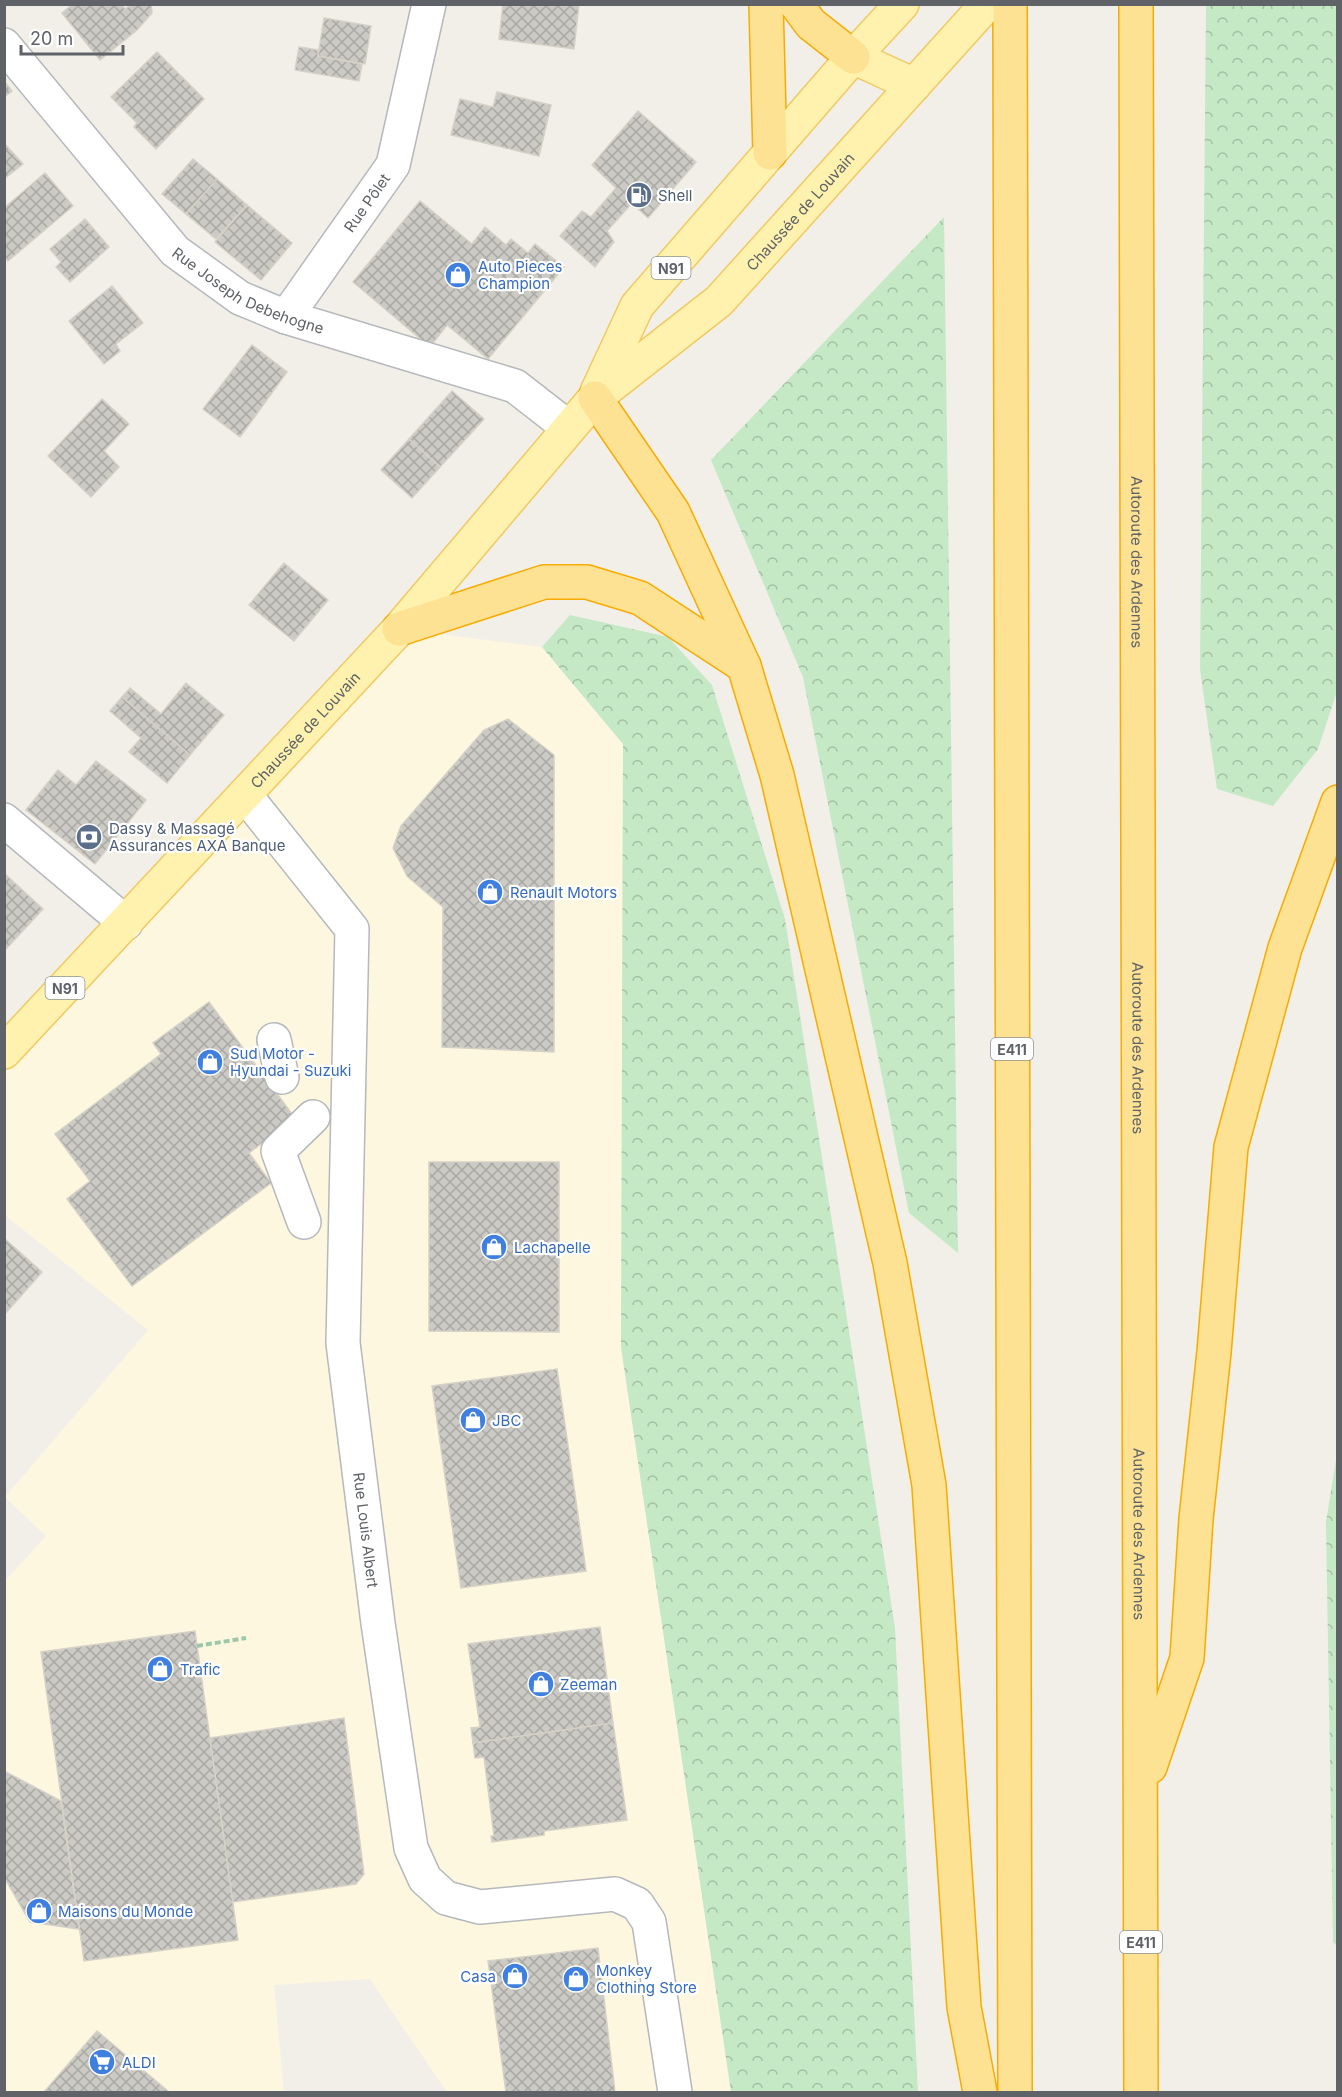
<svg xmlns="http://www.w3.org/2000/svg" width="1342" height="2097" font-family="Inter,sans-serif">
  <style>
    .commercial { fill: #fef7e0 }
    .forest { fill: url(#forest-crowns) }
    .building { fill: url(#building-cross-hatch); stroke: #d6d1c6; stroke-width: 1.5 }
    .lines { fill: none; stroke-linecap: round; stroke-linejoin: round }
    .minor-casing { stroke: #b5b8bc; stroke-width: 36 }
    .major-casing { stroke: #f2c960; stroke-width: 36 }
    .highway-casing { stroke: #f9ab00; stroke-width: 36 }
    .path { stroke: #9cc7a9; stroke-width: 4; stroke-dasharray: 6 3; stroke-linecap: butt }
    .minor { stroke: #fff; stroke-width: 33 }
    .major { stroke: #fff2af; stroke-width: 33 }
    .highway { stroke: #fde293; stroke-width: 33 }
    .labels { text-anchor: middle; dominant-baseline: central; stroke-width: 4.5; stroke-linejoin: round; paint-order: stroke }
    .shield { fill: #fff; stroke: #8f9295; stroke-width: 1.5 }
    .shield-label { font-size: 14px; font-weight: bold; fill: #5f6368 }
    .service-label { font-size: 15px; fill: #4e5e75; stroke: #fff; text-anchor: start }
    .street-label { font-size: 15px; fill: #5f6368; stroke: #fff }
    .shop-label { font-size: 15px; fill: #366cbe; stroke: #fff; text-anchor: start }
  </style>
  <defs>
    <pattern id="forest-crowns" width="20" height="18" patternUnits="userSpaceOnUse" patternTransform="scale(1.5)"><rect width="20" height="18" fill="#c5e8c5"/><path d="M2 6a3 3 0 1 1 6 0M12 15a3 3 0 1 1 6 0" fill="none" stroke="#a3c0a4"/></pattern>
    <pattern id="building-cross-hatch" width="8" height="8" patternUnits="userSpaceOnUse" patternTransform="scale(1.5)"><rect width="8" height="8" fill="#cccac5"/><path d="M0 0l8 8M0 8l8-8" fill="none" stroke="#a9a8a4"/></pattern>
  </defs>
  <rect width="100%" height="100%" fill="#f1efe8"/>
  <polygon class="commercial" points="399,629 542,647 623,744 621,1347 731,2092 447,2092 370,1979 274,1985 284,2092 5,2092 4,1582 46,1536 5,1497 148,1330 5,1215 5,1052"/>
  <g class="forest">
    <polygon points="1206,5 1337,5 1337,691 1318,749 1273,806 1217,789 1200,669"/>
    <polygon points="944,217 958,1253 909,1213 803,677 711,460"/>
    <polygon points="570,615 668,637 712,685 785,919 895,1628 918,2092 731,2092 621,1347 623,744 542,647"/>
    <polygon points="1337,1454 1338,1946 1337,1946 1333,1942 1326,1522"/>
  </g>
  <g class="building">
    <polygon points="73,4 121,4 125,9 132,4 151,4 152,13 137,30 100,60 62,13"/>
    <polygon points="503,4 579,4 574,49 499,39"/>
    <polygon points="324,18 371,26 365,64 318,56"/>
    <polygon points="299,47 318,50 318,56 362,64 359,81 295,70"/>
    <polygon points="157,52 204,99 156,149 134,127 137,123 111,97"/>
    <polygon points="4,81 12,91 4,97"/>
    <polygon points="497,92 551,105 539,156 451,135 460,99 493,107"/>
    <polygon points="638,111 696,162 648,218 632,203 607,231 614,242 595,267 560,236 582,211 591,217 616,188 592,165"/>
    <polygon points="4,143 23,164 4,179"/>
    <polygon points="193,159 217,179 186,214 162,194"/>
    <polygon points="45,173 73,206 8,261 4,256 4,208"/>
    <polygon points="217,179 247,205 216,239 186,214"/>
    <polygon points="420,201 472,244 485,227 506,245 511,239 528,253 535,244 564,267 488,359 447,325 430,347 353,282"/>
    <polygon points="247,205 292,243 261,280 215,242"/>
    <polygon points="85,219 109,247 70,282 56,267 61,262 50,249"/>
    <polygon points="112,286 143,323 116,344 120,351 104,364 69,321"/>
    <polygon points="252,345 287,372 240,437 203,409"/>
    <polygon points="452,391 484,419 440,467 409,439"/>
    <polygon points="102,399 129,424 104,451 119,467 91,497 48,456"/>
    <polygon points="409,439 440,467 412,498 381,470"/>
    <polygon points="284,563 328,600 294,641 249,605"/>
    <polygon points="186,683 224,715 190,755 122,697 130,688 161,714"/>
    <polygon points="122,697 190,755 167,783 129,752 141,738 110,711"/>
    <polygon points="508,719 554,755 554,1052 442,1047 443,907 407,876 393,848 401,826 484,730"/>
    <polygon points="96,761 146,800 95,864 26,810 58,770 76,785"/>
    <polygon points="4,873 43,909 4,951"/>
    <polygon points="209,1002 295,1118 249,1153 271,1183 132,1286 67,1199 90,1181 55,1134 161,1054 153,1043"/>
    <polygon points="429,1162 559,1162 559,1332 429,1331"/>
    <polygon points="4,1238 42,1272 4,1315"/>
    <polygon points="557,1369 586,1571 461,1588 432,1386"/>
    <polygon points="600,1627 613,1723 473,1743 471,1728 480,1727 468,1644"/>
    <polygon points="195,1631 238,1940 84,1961 41,1652"/>
    <polygon points="344,1718 364,1874 356,1884 233,1902 210,1738"/>
    <polygon points="613,1723 627,1820 544,1831 544,1835 492,1842 491,1836 494,1836 484,1757 475,1758 473,1743"/>
    <polygon points="4,1771 61,1801 79,1929 30,1922 4,1877"/>
    <polygon points="598,1948 615,2092 506,2092 488,1961"/>
    <polygon points="97,2031 169,2092 44,2092"/>
  </g>
  <g class="lines">
    <defs>
      <g id="minor">
        <path id="s1" d="M4,45L175,251L240,298L286,317L515,386L569,428"/>
        <path id="s2" d="M286,317L393,165L429,4"/>
        <path id="s3" d="M245,795L352,929L343,1343L378,1623L411,1848L425,1879L446,1898L480,1907L615,1894L637,1904L649,1922L675,2092"/>
        <polyline points="4,820 126,923"/>
        <polyline points="274,1040 282,1077"/>
        <polyline points="304,1222 278,1151 313,1117"/>
      </g>
      <g id="major">
        <polyline points="853,57 914,85"/>
        <polyline points="597,392 637,306 853,57 902,4"/>
        <path id="s4" d="M4,1052L399,629L595,398L719,301L987,4"/>
      </g>
      <g id="highway">
        <polyline points="766,4 770,153"/>
        <polyline points="796,4 811,24 853,57"/>
        <polyline points="1010,4 1015,2092"/>
        <path id="s5" d="M1136,4L1141,2092"/>
        <polyline points="595,398 673,512 744,666 777,775 890,1263 929,1485 964,2007 980,2092"/>
        <polyline points="399,629 544,582 587,582 640,598 744,666"/>
        <polyline points="1150,1767 1187,1658 1196,1519 1214,1352 1231,1147 1285,948 1338,802"/>
      </g>
    </defs>
    <use href="#minor" class="minor-casing"/>
    <use href="#major" class="major-casing"/>
    <use href="#highway" class="highway-casing"/>
    <polyline class="path" points="197,1646 246,1638"/>
    <use href="#minor" class="minor"/>
    <use href="#major" class="major"/>
    <use href="#highway" class="highway"/>
  </g>
  <defs>
    <symbol id="fuel-disc" viewBox="-11 -11 22 22"><circle r="9.5" fill="#5c6f8a" stroke="#fff"/><path d="M-5.5-6h7V0h2V4h1.3V-2.5L3-4.5l.8-.8L6-3V5H2.5V1h-1V6h-7ZM-4.2-4.7v3.2H.2V-4.7Z" fill="#fff"/></symbol>
    <symbol id="shop-disc" viewBox="-11 -11 22 22"><circle r="9.5" fill="#3f7fe0" stroke="#fff"/><path d="M-5-2.5h2.3a2.7 3.5 0 0 1 5.4 0H5L5.5 6h-11ZM-1.5-2.5h3a1.5 2.3 0 0 0-3 0Z" fill="#fff"/></symbol>
    <symbol id="bank-disc" viewBox="-11 -11 22 22"><circle r="9.5" fill="#5c6f8a" stroke="#fff"/><path d="M-6-4H6V4H-6ZM0-2.3a2.3 2.3 0 1 0 0 4.6a2.3 2.3 0 1 0 0-4.6Z" fill="#fff"/></symbol>
    <symbol id="supermarket-disc" viewBox="-11 -11 22 22"><circle r="9.5" fill="#3f7fe0" stroke="#fff"/><path d="M-6-5.5h2.5l.6 2H6L4.5 2H-2.5L-4.4-4H-6ZM-1.5 3.2a1.3 1.3 0 1 0 .1 0ZM3 3.2a1.3 1.3 0 1 0 .1 0Z" fill="#fff"/></symbol>
  </defs>
  <g fill-rule="evenodd">
    <use href="#fuel-disc" x="624" y="180" width="30" height="30"/>
    <use href="#shop-disc" x="443" y="260" width="30" height="30"/>
    <use href="#bank-disc" x="74" y="822" width="30" height="30"/>
    <use href="#shop-disc" x="475" y="877" width="30" height="30"/>
    <use href="#shop-disc" x="195" y="1047" width="30" height="30"/>
    <use href="#shop-disc" x="479" y="1232" width="30" height="30"/>
    <use href="#shop-disc" x="458" y="1405" width="30" height="30"/>
    <use href="#shop-disc" x="145" y="1654" width="30" height="30"/>
    <use href="#shop-disc" x="526" y="1669" width="30" height="30"/>
    <use href="#shop-disc" x="24" y="1896" width="30" height="30"/>
    <use href="#shop-disc" x="500" y="1961" width="30" height="30"/>
    <use href="#shop-disc" x="561" y="1964" width="30" height="30"/>
    <use href="#supermarket-disc" x="87" y="2047" width="30" height="30"/>
  </g>
  <g class="labels">
    <g class="shield">
      <rect x="651.5" y="257" width="39" height="22" rx="4.5"/>
      <rect x="45.5" y="977" width="39" height="22" rx="4.5"/>
      <rect x="991" y="1038" width="42" height="22" rx="4.5"/>
      <rect x="1120" y="1931" width="42" height="22" rx="4.5"/>
    </g>
    <g class="shield-label">
      <text x="671" y="268">N91</text>
      <text x="65" y="988">N91</text>
      <text x="1012" y="1049">E411</text>
      <text x="1141" y="1942">E411</text>
    </g>
    <g class="service-label">
      <text x="658" y="195">Shell</text>
      <text x="109" y="828">Dassy &amp; Massagé<tspan x="109" dy="17">Assurances AXA Banque</tspan></text>
    </g>
    <g class="street-label">
      <text stroke="none"><textPath href="#s2" startOffset="140">Rue Pôlet</textPath></text>
      <text stroke="none"><textPath href="#s4" startOffset="1160">Chaussée de Louvain</textPath></text>
      <text stroke="none"><textPath href="#s1" startOffset="352">Rue Joseph Debehogne</textPath></text>
      <text stroke="none"><textPath href="#s5" startOffset="558">Autoroute des Ardennes</textPath></text>
      <text stroke="none"><textPath href="#s4" startOffset="441">Chaussée de Louvain</textPath></text>
      <text stroke="none"><textPath href="#s5" startOffset="1044">Autoroute des Ardennes</textPath></text>
      <text stroke="none"><textPath href="#s3" startOffset="774">Rue Louis Albert</textPath></text>
      <text stroke="none"><textPath href="#s5" startOffset="1530">Autoroute des Ardennes</textPath></text>
    </g>
    <g class="shop-label">
      <text x="478" y="266">Auto Pieces<tspan x="478" dy="17">Champion</tspan></text>
      <text x="510" y="892">Renault Motors</text>
      <text x="230" y="1053">Sud Motor -<tspan x="230" dy="17">Hyundai - Suzuki</tspan></text>
      <text x="514" y="1247">Lachapelle</text>
      <text x="492" y="1420">JBC</text>
      <text x="180" y="1669">Trafic</text>
      <text x="560" y="1684">Zeeman</text>
      <text x="58" y="1911">Maisons du Monde</text>
      <text x="596" y="1970">Monkey<tspan x="596" dy="17">Clothing Store</tspan></text>
      <text x="496" y="1976" text-anchor="end">Casa</text>
      <text x="122" y="2062">ALDI</text>
    </g>
  </g>
  <rect width="1342" height="2097" fill="none" stroke="#5f6368" stroke-width="12"/>
  <path d="M21 45v9h102v-9" fill="none" stroke="#5f6368" stroke-width="3"/>
  <text x="30" y="45" font-size="18" fill="#5f6368" stroke="#ffffff" stroke-width="4.5" paint-order="stroke">20 m</text>
</svg>
